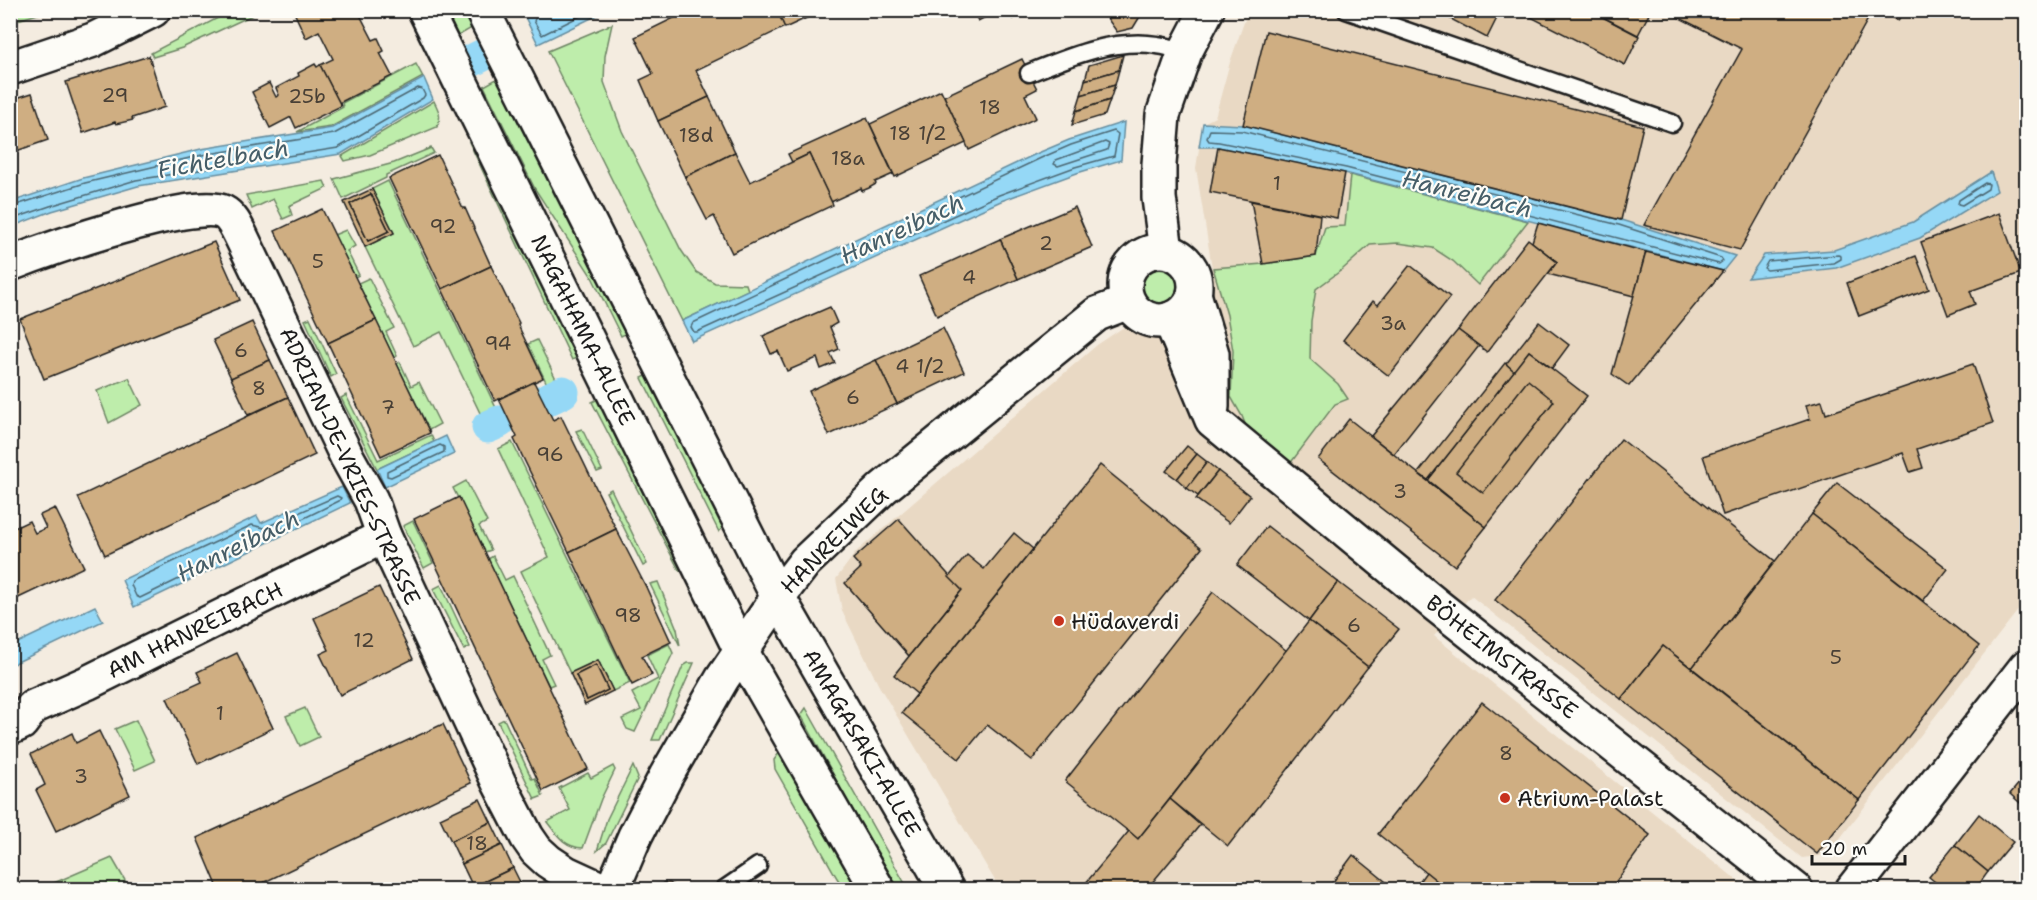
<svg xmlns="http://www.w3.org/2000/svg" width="2037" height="900" font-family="'Shantell Sans',sans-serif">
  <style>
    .built { fill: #e9d9c4 }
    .green { fill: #beedab; stroke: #6d8464; stroke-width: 1.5 }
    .water { fill: #95d8f6; stroke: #658d9f; stroke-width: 1.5 }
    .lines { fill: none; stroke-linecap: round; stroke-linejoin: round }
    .shore { stroke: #4c6773; stroke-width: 1.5 }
    .canal { stroke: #95d8f6; stroke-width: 33 }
    .building { fill: #cfae82; stroke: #1c1c1c; stroke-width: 1.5; fill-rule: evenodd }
    .service-casing { stroke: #1c1c1c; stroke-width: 21 }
    .minor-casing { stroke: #1c1c1c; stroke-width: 38 }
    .secondary-casing { stroke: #1c1c1c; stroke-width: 38 }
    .service { stroke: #fdfcf7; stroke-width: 16 }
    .minor { stroke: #fdfcf7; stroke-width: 33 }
    .secondary { stroke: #fdfcf7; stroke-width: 33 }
    .poi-dot { fill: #c8321e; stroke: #fdfcf7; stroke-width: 2 }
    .labels { text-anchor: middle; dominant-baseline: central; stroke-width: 4.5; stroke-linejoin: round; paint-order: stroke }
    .number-label { font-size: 20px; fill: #494036 }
    .street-label { font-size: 22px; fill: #1c1c1c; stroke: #fdfcf7 }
    .poi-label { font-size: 22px; fill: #1c1c1c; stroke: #fdfcf7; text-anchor: start }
    .water-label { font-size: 24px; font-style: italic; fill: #465e68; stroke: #fdfcf7 }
  </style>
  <rect width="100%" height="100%" fill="#f4ece0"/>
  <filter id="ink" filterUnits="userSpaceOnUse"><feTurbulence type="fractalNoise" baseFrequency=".0167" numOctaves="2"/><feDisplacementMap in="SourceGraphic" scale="12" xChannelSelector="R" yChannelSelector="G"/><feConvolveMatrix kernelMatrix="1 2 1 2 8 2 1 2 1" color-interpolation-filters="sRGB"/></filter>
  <g filter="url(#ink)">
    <polygon class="built" points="1248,11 2026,11 2026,600 1827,855 1802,858 1471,596 1434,636 1748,889 1000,889 879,686 842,611 836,579 856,552 1097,345 1212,268 1196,168 1203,123 1215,117 1230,62"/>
    <g class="green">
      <polygon points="11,10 48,10 48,11 11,22"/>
      <polygon points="231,11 261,11 182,48 153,57 151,53"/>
      <polygon points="446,11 468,11 475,26 458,36"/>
      <polygon points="612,24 605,56 604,82 622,131 681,250 696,272 715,283 746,284 748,290 682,321 548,51"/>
      <polygon points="416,64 423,77 331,127 297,132 343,107 342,103"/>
      <polygon points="500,77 629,332 621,336 592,277 535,189 484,86"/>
      <path d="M434,101C439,111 442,117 437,127L370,155L345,161L342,156Z"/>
      <polygon points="473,130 580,356 572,360 469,142"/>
      <polygon points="431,148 434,153 386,175 386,178 343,199 334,179 394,163"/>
      <polygon points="1350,175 1528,221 1478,285 1453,261 1433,248 1398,243 1370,245 1343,269 1316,289 1311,321 1310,359 1338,384 1348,399 1335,404 1280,477 1251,439 1242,416 1231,397 1233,351 1227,315 1213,268 1263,264 1316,256 1325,227 1345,226"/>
      <polygon points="324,181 327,188 289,206 292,215 283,219 273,199 252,209 246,195"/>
      <polygon points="388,181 497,410 482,417 441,332 413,346 365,247 394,233 372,189"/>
      <polygon points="346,230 355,246 347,251 359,275 355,277 334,235"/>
      <circle cx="1160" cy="286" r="19"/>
      <polygon points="369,278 394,328 386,332 397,356 394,358 358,283"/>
      <polygon points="310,318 336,374 331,377 305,320"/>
      <polygon points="537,340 557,381 548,386 528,344"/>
      <polygon points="400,362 411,386 419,382 440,424 429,430 397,364"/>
      <polygon points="650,374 725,525 719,532 642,378"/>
      <polygon points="129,378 142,405 109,423 97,391"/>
      <polygon points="346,395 378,460 431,435 434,442 377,469 341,398"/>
      <polygon points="602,397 688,571 679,570 592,402"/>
      <polygon points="582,429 602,470 597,472 576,431"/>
      <polygon points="512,442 630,683 613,691 598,660 570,673 521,571 549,557 498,449"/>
      <polygon points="466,481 487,522 479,526 491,550 485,552 453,488"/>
      <polygon points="611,489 647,564 643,566 606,492"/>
      <polygon points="413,521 433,563 424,568 403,526"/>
      <polygon points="493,556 505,580 513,576 550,655 542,659 554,684 549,686 488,559"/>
      <polygon points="658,582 677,629 680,646 650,584"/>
      <polygon points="441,585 470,647 464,650 433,589"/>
      <polygon points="669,644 673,653 635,732 627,729 622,719 641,710 632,693 658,679 647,655"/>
      <polygon points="688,663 694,663 660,740 652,740 683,666"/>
      <polygon points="305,708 319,737 300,746 286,716"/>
      <polygon points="806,708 908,889 899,889 858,820 801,715"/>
      <polygon points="504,719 532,779 535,778 543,796 535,799 498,722"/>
      <polygon points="136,720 155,761 135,770 115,729"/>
      <polygon points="779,753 862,889 844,889 837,878 775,769 774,760"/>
      <path d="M613,766L615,770L601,799L583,848C565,848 557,835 547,822L570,810L559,788L588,773L591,778Z"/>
      <polygon points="633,766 638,778 606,843 597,851 607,819"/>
      <polygon points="112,858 130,889 40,889"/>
    </g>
    <g class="water">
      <polygon points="539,10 606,10 606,11 538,44 525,17"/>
      <polygon points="424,78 433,99 341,154 138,186 52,211 11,227 11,202 83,178 201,149 332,128"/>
      <polygon points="1124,122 1121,160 1077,173 1001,201 692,341 682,321 1038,153 1069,140"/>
      <polygon points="1203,123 1243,125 1621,220 1735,256 1723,271 1345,173 1218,147 1199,147"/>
      <polygon points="1991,172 1997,191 1920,238 1836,268 1748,278 1764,255 1834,250 1913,222"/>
      <polygon points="446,436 454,454 385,487 377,469"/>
      <polygon points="342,487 350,503 134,607 122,580 257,516 261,523"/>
      <polygon points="95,606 103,621 11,665 11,646"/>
    </g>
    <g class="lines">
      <g class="shore">
        <polyline points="539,10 534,21 542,35 592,10"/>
        <polygon points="1210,130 1242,131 1619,225 1721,258 1723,261 1719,264 1346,168 1219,142 1209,141 1207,138"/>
        <polygon points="1114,131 1118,134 1114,156 1075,167 999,195 697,332 694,332 691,327 693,323 1041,158 1071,145"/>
        <polygon points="1105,142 1109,144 1107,150 1058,166 1054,164 1056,160"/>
        <polygon points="1985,183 1989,184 1988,189 1962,205 1958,204 1959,200"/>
        <polyline points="10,207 85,183 202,155 334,134 418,88 422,89 425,95 423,98 338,148 136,180 50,206 10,220"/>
        <polygon points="1838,255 1841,256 1841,259 1834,263 1767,270 1764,268 1768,261"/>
        <polygon points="440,445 444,447 444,452 391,477 387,476 387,471"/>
        <polygon points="337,496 341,498 339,501 140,598 136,596 131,585 132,581 252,525 264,528"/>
      </g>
      <g class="canal">
        <polyline points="473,60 487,53"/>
        <polyline points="544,401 563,392"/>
        <polyline points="488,427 499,422"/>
      </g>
    </g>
    <g class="building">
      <polygon points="293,10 360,10 358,11 373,40 378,38 384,51 380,53 392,76 339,103 320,65 333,59 319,31 306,38"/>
      <polygon points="690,10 777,10 785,27 696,70 709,97 658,121 640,80 653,74 635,37"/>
      <polygon points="777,10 811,10 813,15 785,28"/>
      <polygon points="973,10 999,10 978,21"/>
      <polygon points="1009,10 1031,10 1013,19"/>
      <polygon points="1112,10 1144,10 1133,28 1117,32 1107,18"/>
      <polygon points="1501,10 1487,38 1445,16 1448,10"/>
      <polygon points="1517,10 1589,10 1639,36 1625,65"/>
      <polygon points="1589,10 1609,10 1605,18"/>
      <polygon points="1609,10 1651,10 1638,35 1605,18"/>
      <polygon points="1664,10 1873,10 1740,250 1644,225 1742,49"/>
      <polygon points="1879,10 1903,10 1898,21"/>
      <polygon points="1266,31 1643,126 1621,220 1243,125"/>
      <polygon points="1123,55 1119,70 1085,80 1089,65"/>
      <polygon points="149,56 165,107 132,118 133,120 116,124 115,122 83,133 66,82"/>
      <polygon points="1022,59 1037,89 1025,95 1036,118 969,150 944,96"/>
      <polygon points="315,64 317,67 320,65 341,106 296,128 291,117 270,128 252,92 269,83 276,97 279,95 276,88 299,76 298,73"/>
      <polygon points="1119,70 1115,85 1081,95 1085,80"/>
      <polygon points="1115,85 1110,100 1076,111 1081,95"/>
      <polygon points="941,90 966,143 895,177 870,124"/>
      <polygon points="32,93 48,140 19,150 19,152 10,155 10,100"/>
      <polygon points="709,97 735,152 685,177 658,121"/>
      <polygon points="1110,100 1105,115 1072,125 1076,111"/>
      <polygon points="867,118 893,174 875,182 876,184 869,188 862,191 861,188 831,202 809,154 792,162 788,154"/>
      <polygon points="1218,147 1345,173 1337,218 1210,192"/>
      <polygon points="735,152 750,182 809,154 833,205 732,253 714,216 707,220 685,177"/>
      <polygon points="438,155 463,208 465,208 491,266 442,289 389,178"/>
      <path d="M372,189L394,233L365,247L344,202ZM371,194L389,231L368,241L350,204Z"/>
      <polygon points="371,194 389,231 368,241 350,204"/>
      <polygon points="1251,201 1320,215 1316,256 1263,264"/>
      <polygon points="1075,207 1092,247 1018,279 1000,239"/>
      <polygon points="322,209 376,320 328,343 275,231"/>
      <polygon points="1999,213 2021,273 1970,291 1975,304 1948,315 1921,242"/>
      <polygon points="1538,223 1646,252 1634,296 1548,274 1557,262 1532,242"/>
      <polygon points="1000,239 1018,279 937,316 919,276"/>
      <polygon points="1528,239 1557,262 1487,352 1458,330"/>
      <polygon points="214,242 240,300 44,379 20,319"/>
      <polygon points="1646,252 1723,271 1629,386 1612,374"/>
      <polygon points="1916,256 1929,289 1859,316 1847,283"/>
      <polygon points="1410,265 1450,297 1389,376 1343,340 1373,301 1378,305"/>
      <polygon points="491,266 519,323 518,325 543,378 495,401 442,289"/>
      <polygon points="830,307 837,323 830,327 839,349 830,353 835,363 821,369 817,358 787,371 778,351 771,354 763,336"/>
      <polygon points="376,320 430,433 381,456 328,343"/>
      <polygon points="252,322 270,360 231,378 213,340"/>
      <polygon points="1539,322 1569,345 1552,368 1529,351 1514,371 1506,364"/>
      <polygon points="943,328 964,372 897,404 876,360"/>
      <polygon points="1458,330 1479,346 1394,454 1371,436"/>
      <polygon points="1529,351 1587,396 1486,527 1428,480"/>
      <polygon points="270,360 288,397 248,415 231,378"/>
      <polygon points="876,360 897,404 829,435 809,391"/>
      <polygon points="1505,363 1514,371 1428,480 1418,473"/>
      <polygon points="1973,364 1993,423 1917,449 1923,468 1910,472 1903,453 1723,515 1703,456 1810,419 1806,405 1822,401 1826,414"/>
      <polygon points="1528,380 1554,401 1483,493 1456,472"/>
      <polygon points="534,382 553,420 561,416 616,529 569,552 514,439 517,437 499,399"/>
      <polygon points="288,397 315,455 105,555 78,497"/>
      <polygon points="1349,419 1486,527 1455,566 1318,459"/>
      <polygon points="1621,439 1775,561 1692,668 1663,646 1621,699 1495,600"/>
      <polygon points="1187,446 1197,454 1177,479 1166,471"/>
      <polygon points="1197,454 1207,462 1187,488 1177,479"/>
      <polygon points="1207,462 1218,471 1198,496 1187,488"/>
      <polygon points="1100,465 1202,548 1032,760 987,725 959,759 902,713"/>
      <polygon points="1218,471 1250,496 1229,523 1196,499"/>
      <polygon points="1837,483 1948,569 1923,601 1812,514"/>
      <polygon points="459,497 588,769 543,791 414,519"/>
      <polygon points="55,508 84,567 10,602 10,530 29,521 35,533 46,528 40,515"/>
      <polygon points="1812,514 1979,646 1859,800 1692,668"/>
      <polygon points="899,519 962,590 909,656 845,583 861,568 853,559"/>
      <polygon points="1267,526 1338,582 1309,621 1237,565"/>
      <polygon points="616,529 646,587 671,642 642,656 652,675 632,685 569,552"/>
      <polygon points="1014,533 1033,549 917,694 894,675 962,590 949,577 967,555 984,569"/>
      <polygon points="1338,582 1399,629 1368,667 1309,621"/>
      <polygon points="379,587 413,659 340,695 320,654 329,650 314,618"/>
      <polygon points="1213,592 1287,651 1138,839 1065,781"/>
      <polygon points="1309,621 1368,667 1228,846 1170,799"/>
      <polygon points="1663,646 1859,800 1817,854 1621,699"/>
      <polygon points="237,653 273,728 198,764 167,698 202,682 197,672"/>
      <path d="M598,660L613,691L585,705L570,673ZM596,665L608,690L587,700L576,675Z"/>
      <polygon points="596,665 608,690 587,700 576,675"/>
      <polygon points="1482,702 1650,835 1610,890 1448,890 1378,834"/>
      <polygon points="443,724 471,783 248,890 219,890 197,838"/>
      <polygon points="99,731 130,795 56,831 36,790 45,785 31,754 72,733 76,743"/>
      <polygon points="2026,775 2026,808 2010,794"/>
      <polygon points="480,799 491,822 451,841 440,818"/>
      <polygon points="1170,799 1200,825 1146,890 1080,890 1129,831 1138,839"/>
      <polygon points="1979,814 2013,842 1988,872 1955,845"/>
      <polygon points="491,822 502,845 462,864 451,841"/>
      <polygon points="502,845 513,868 473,887 462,864"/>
      <polygon points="1955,845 1988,872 1975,890 1945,890 1929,877"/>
      <polygon points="1353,855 1396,890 1327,890"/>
      <polygon points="513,868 524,890 469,890 473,887"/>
      <polygon points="1426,872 1448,890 1413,890"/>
      <polygon points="663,883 670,883 678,890 657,890"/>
    </g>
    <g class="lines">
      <defs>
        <g id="service">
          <polyline points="1346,10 1672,123"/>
          <path d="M1029,73C1069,57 1113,38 1157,45C1166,46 1176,49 1185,52"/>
          <polyline points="723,890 758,866"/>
        </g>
        <g id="minor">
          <polyline points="10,68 93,40 153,10"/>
          <polyline points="1166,251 1159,198 1159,164 1163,115 1185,52 1207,10"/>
          <circle cx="1160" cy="286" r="35"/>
          <path d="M10,264C46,250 193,198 223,212C231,216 236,226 240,234L347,457L371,500L384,536L499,783L527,837L536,850L548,861L566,873L603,890"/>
          <polyline points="1194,294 1212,354 1212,407"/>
          <polyline points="1170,319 1212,420 1436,605 1796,890"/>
          <polyline points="10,728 21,723 33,707 87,683 384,536"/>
          <polyline points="612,890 635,836 666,776 722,679 778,597 805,562 883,488 1097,314 1128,302"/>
          <polyline points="1852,890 2026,667"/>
        </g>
        <g id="secondary">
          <polyline points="425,10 740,649 878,890"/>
          <polyline points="482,10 778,597 947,890"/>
        </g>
      </defs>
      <use href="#service" class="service-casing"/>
      <use href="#minor" class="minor-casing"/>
      <use href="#secondary" class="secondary-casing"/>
      <use href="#service" class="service"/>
      <use href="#minor" class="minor"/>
      <use href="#secondary" class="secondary"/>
    </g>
  </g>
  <g class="poi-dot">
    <circle cx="1059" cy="621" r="6"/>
    <circle cx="1505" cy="798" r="6"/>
  </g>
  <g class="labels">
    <g class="number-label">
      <text x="115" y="95">29</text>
      <text x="307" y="96">25b</text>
      <text x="990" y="107">18</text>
      <text x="918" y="133">18 1/2</text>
      <text x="696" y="135">18d</text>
      <text x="848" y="158">18a</text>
      <text x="1277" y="183">1</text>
      <text x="443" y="226">92</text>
      <text x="1046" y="243">2</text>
      <text x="318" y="261">5</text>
      <text x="969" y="277">4</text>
      <text x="1393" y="323">3a</text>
      <text x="498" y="343">94</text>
      <text x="241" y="350">6</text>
      <text x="920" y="366">4 1/2</text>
      <text x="259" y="388">8</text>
      <text x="853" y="397">6</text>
      <text x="388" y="407">7</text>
      <text x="550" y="454">96</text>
      <text x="1400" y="491">3</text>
      <text x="628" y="615">98</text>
      <text x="1354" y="625">6</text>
      <text x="364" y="640">12</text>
      <text x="1836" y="657">5</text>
      <text x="220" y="713">1</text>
      <text x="1506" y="753">8</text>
      <text x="81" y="776">3</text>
      <text x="477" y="843">18</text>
    </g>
    <g class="street-label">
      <text transform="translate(583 330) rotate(64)">NAGAHAMA-ALLEE</text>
      <text transform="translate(350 466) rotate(65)">ADRIAN-DE-VRIES-STRASSE</text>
      <text transform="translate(834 540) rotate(-45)">HANREIWEG</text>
      <text transform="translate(195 630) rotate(-26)">AM HANREIBACH</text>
      <text transform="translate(1502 657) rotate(38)">BÖHEIMSTRASSE</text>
      <text transform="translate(862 743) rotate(60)">AMAGASAKI-ALLEE</text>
    </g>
    <g class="poi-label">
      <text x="1071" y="621">Hüdaverdi</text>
      <text x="1517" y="798">Atrium-Palast</text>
    </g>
    <g class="water-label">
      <text transform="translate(223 159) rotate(-10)">Fichtelbach</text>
      <text transform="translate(1467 194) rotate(14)">Hanreibach</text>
      <text transform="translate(902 229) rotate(-25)">Hanreibach</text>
      <text transform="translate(238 546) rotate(-26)">Hanreibach</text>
    </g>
  </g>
  <rect width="2037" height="900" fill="none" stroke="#fdfcf7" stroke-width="36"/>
  <rect x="18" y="18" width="2001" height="864" fill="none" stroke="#1c1c1c" stroke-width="2" filter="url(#ink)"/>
  <path d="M1812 855v9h93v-9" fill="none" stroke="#1c1c1c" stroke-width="3"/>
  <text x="1821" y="855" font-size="18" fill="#1c1c1c" stroke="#fdfcf7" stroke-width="4.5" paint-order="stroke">20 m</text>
</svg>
